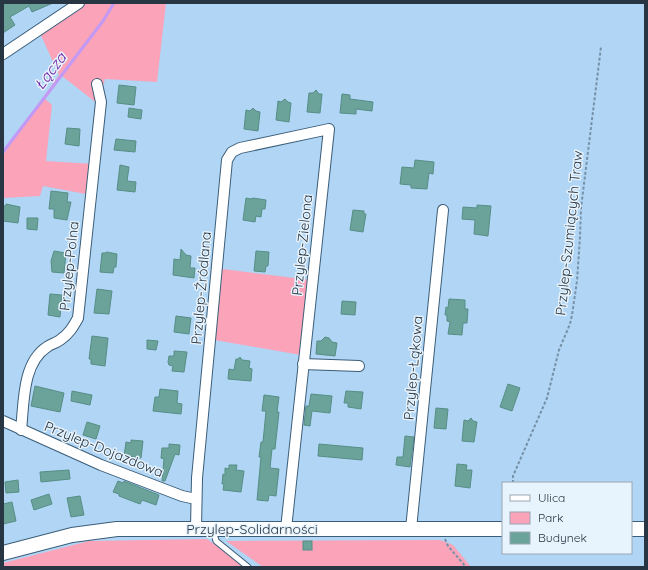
<svg xmlns="http://www.w3.org/2000/svg" width="648" height="570" font-family="Quicksand,sans-serif">
  <style>
    .green { fill: #fba3b8 }
    .lines { fill: none; stroke-linecap: round; stroke-linejoin: round }
    .stream { stroke: #c299f4; stroke-width: 3 }
    .building { fill: #6ba39b; stroke: #568e86 }
    .service-casing { stroke: #3b5d78; stroke-width: 7 }
    .minor-casing { stroke: #3b5d78; stroke-width: 12 }
    .secondary-casing { stroke: #3b5d78; stroke-width: 16 }
    .path { stroke: #7692a9; stroke-width: 2; stroke-dasharray: 3 2; stroke-linecap: butt }
    .service { stroke: #fff; stroke-width: 5 }
    .minor { stroke: #fff; stroke-width: 10 }
    .secondary { stroke: #fff; stroke-width: 14 }
    .labels { text-anchor: middle; dominant-baseline: central; stroke-width: 3; stroke-linejoin: round; paint-order: stroke }
    .street-label { font-size: 14px; fill: #273642; stroke: #e7f3fd }
    .water-label { font-size: 15px; font-style: italic; fill: #6a1fa5; stroke: #e7f3fd }
  </style>
  <rect width="100%" height="100%" fill="#b0d5f5"/>
  <g class="green">
    <polygon points="87,3 166,3 157,82 105,79 98,104 62,76 44,98 52,105 46,161 94,164 91,195 43,186 40,196 3,198 3,155 59,75 39,31"/>
    <polygon points="215,268 311,280 301,355 209,339"/>
    <polygon points="207,539 247,567 3,567 3,563 89,541"/>
    <polygon points="440,540 453,545 471,567 263,567 226,541"/>
  </g>
  <g class="lines">
    <polyline class="stream" points="3,152 103,21 114,3"/>
  </g>
  <g class="building">
    <polygon points="3,3 53,3 32,12 29,6 10,17 15,25 3,33"/>
    <polygon points="119,85 136,87 134,105 117,103"/>
    <polygon points="316,90 319,94 322,94 320,113 307,112 309,93 313,93"/>
    <polygon points="342,94 350,95 350,99 373,102 372,111 356,109 356,114 340,113"/>
    <polygon points="285,99 288,102 291,103 289,122 276,120 278,101 281,102"/>
    <polygon points="129,108 142,110 141,119 128,117"/>
    <polygon points="253,108 256,111 260,112 258,131 244,129 246,110 250,111"/>
    <polygon points="67,128 80,129 79,146 65,144"/>
    <polygon points="116,139 136,141 135,152 114,150"/>
    <polygon points="415,160 434,162 433,174 429,173 427,189 411,188 411,185 400,184 402,167 414,168"/>
    <polygon points="120,165 129,167 127,181 136,182 135,192 117,190"/>
    <polygon points="51,191 68,193 67,202 71,202 67,220 54,218 54,209 49,209"/>
    <polygon points="246,198 251,199 253,198 266,200 265,209 262,209 261,217 256,216 255,222 243,220"/>
    <polygon points="6,204 20,207 18,223 3,221 3,206 6,206"/>
    <polygon points="477,205 491,206 488,236 474,234 475,220 462,219 463,207 477,208"/>
    <polygon points="353,210 364,211 364,214 366,214 363,232 350,230"/>
    <polygon points="27,218 38,218 37,230 27,229"/>
    <polygon points="181,249 186,255 191,256 190,268 195,268 194,278 173,275 174,259 180,260"/>
    <polygon points="54,251 66,253 64,273 52,272 51,261"/>
    <polygon points="256,251 269,252 268,266 266,266 265,272 254,271"/>
    <polygon points="107,252 117,254 116,267 114,267 113,273 100,272 102,253 105,253"/>
    <polygon points="97,289 112,291 109,314 94,313"/>
    <polygon points="50,294 62,295 60,317 48,315"/>
    <polygon points="449,299 465,300 465,309 468,309 467,323 463,323 462,335 448,334 450,322 447,321 447,315 445,315 446,307 448,308"/>
    <polygon points="342,301 356,302 355,315 341,314"/>
    <polygon points="176,316 191,318 189,334 174,332"/>
    <polygon points="92,336 108,338 105,366 91,364 91,359 89,359"/>
    <polygon points="325,337 329,338 332,342 337,343 335,356 316,354 317,341 321,341"/>
    <polygon points="147,340 158,341 156,350 147,349"/>
    <polygon points="174,351 187,352 184,372 172,371 173,366 169,365 168,362 169,356 174,356"/>
    <polygon points="240,357 242,360 250,361 249,368 252,369 251,381 228,379 229,369 234,370 236,359 238,359"/>
    <polygon points="508,384 520,388 512,411 500,407"/>
    <polygon points="35,386 64,393 60,412 31,406"/>
    <polygon points="160,389 178,391 177,403 182,404 181,414 153,411 155,397 159,397"/>
    <polygon points="72,391 92,395 90,405 71,401"/>
    <polygon points="346,391 363,392 361,409 348,407 348,403 344,403"/>
    <polygon points="311,394 332,396 330,413 312,411 310,426 304,425 306,406 309,406"/>
    <polygon points="264,395 279,397 277,412 279,412 275,449 272,449 270,468 279,469 276,496 269,495 268,501 257,500 261,457 259,457 261,442 263,442 266,411 262,411"/>
    <polygon points="436,408 448,409 446,429 434,428"/>
    <polygon points="471,418 473,421 477,422 474,442 462,441 464,420 468,421"/>
    <polygon points="87,422 100,426 96,439 83,435"/>
    <polygon points="405,436 414,437 410,467 396,465 397,457 403,457"/>
    <polygon points="131,440 143,441 141,458 124,456 126,442 131,443"/>
    <polygon points="169,444 180,445 179,455 175,454 165,481 162,481 164,459 161,458 162,448 169,448"/>
    <polygon points="319,444 363,448 362,460 318,456"/>
    <polygon points="457,464 467,465 466,470 472,470 470,488 455,486"/>
    <polygon points="229,465 237,465 236,470 244,471 241,492 223,490 224,484 222,484 223,474 225,475 225,468 229,469"/>
    <polygon points="69,470 70,479 41,482 40,472"/>
    <polygon points="18,480 19,492 6,493 5,482"/>
    <polygon points="118,481 123,483 124,481 159,495 156,505 142,500 140,504 119,496 119,494 113,492"/>
    <polygon points="49,494 52,504 34,510 31,500"/>
    <polygon points="80,496 84,515 71,517 67,498"/>
    <polygon points="12,502 16,521 3,524 3,504"/>
    <rect x="303" y="541" width="9" height="9"/>
  </g>
  <g class="lines">
    <defs>
      <polyline id="service" points="213,530 216,541 248,567"/>
      <g id="minor">
        <polyline points="3,54 79,3"/>
        <polyline points="303,364 359,366"/>
        <polyline points="3,421 101,465 182,496 196,499"/>
        <path d="M21,430C24,404 22,363 47,347C51,344 56,343 60,340C69,334 73,327 78,318L101,102L97,84"/>
        <polyline points="196,528 197,478 227,160 232,152 240,148 329,129 286,529"/>
        <polyline points="411,529 443,210"/>
      </g>
      <g id="secondary">
        <polyline points="631,529 645,529"/>
        <polyline points="3,553 72,535 117,529 503,529"/>
      </g>
    </defs>
    <use href="#service" class="service-casing"/>
    <use href="#minor" class="minor-casing"/>
    <use href="#secondary" class="secondary-casing"/>
    <g class="path">
      <polyline points="513,483 513,476 547,398 559,350 570,324 572,315 577,281 580,237 581,208 601,47"/>
      <polyline points="445,539 448,546 466,567"/>
    </g>
    <use href="#service" class="service"/>
    <use href="#minor" class="minor"/>
    <use href="#secondary" class="secondary"/>
  </g>
  <g class="labels">
    <g class="street-label">
      <text transform="translate(569 233) rotate(-84)">Przylep-Szumiących Traw</text>
      <text transform="translate(302 245) rotate(-84)">Przylep-Zielona</text>
      <text transform="translate(69 266) rotate(-84)">Przylep-Polna</text>
      <text transform="translate(201 288) rotate(-85)">Przylep-Źródlana</text>
      <text transform="translate(413 368) rotate(-85)">Przylep-Łąkowa</text>
      <text transform="translate(104 449) rotate(22)">Przylep-Dojazdowa</text>
      <text x="252" y="529">Przylep-Solidarności</text>
    </g>
    <g class="water-label">
      <text transform="translate(50 71) rotate(-53)">Łącza</text>
    </g>
  </g>
  <rect width="648" height="570" fill="none" stroke="#273642" stroke-width="8"/>
  <rect x="502" y="482" width="130" height="72" fill="#e7f3fd" stroke="#9aa7b2"/>
  <rect x="510" y="495" width="20" height="6" fill="#ffffff" stroke="#9aa7b2"/>
  <text x="538" y="502" font-size="12" fill="#273642">Ulica</text>
  <rect x="510" y="512" width="20" height="12" fill="#fba3b8" stroke="#9aa7b2"/>
  <text x="538" y="522" font-size="12" fill="#273642">Park</text>
  <rect x="510" y="532" width="20" height="12" fill="#6ba39b" stroke="#9aa7b2"/>
  <text x="538" y="542" font-size="12" fill="#273642">Budynek</text>
</svg>
